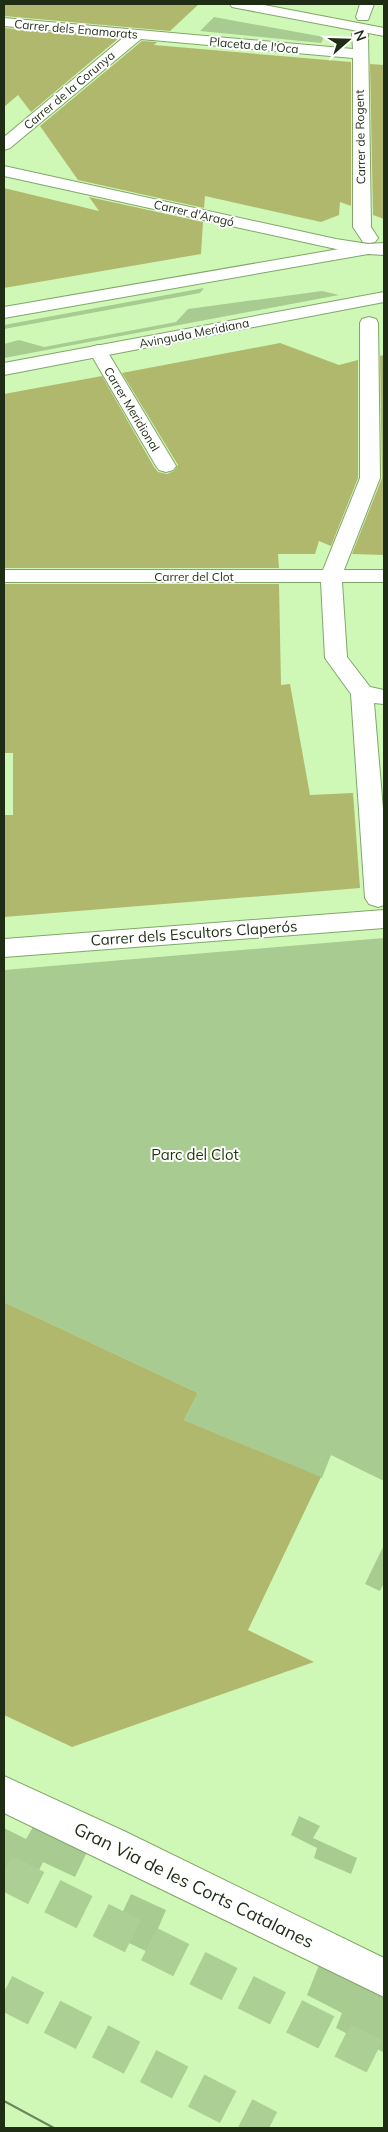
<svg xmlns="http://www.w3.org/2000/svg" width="388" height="2132" font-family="Mulish,sans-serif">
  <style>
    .green { fill: #a7cb90 }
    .building { fill: #b0b86e }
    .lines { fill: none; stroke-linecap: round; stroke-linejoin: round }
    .major-tunnel { stroke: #accf96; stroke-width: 36; stroke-dasharray: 36 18; stroke-linecap: butt }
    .minor-casing { stroke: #81a768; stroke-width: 2 }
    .major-casing { stroke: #81a768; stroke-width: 2 }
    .minor { fill: #fff; fill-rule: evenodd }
    .major { fill: #fff; fill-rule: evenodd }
    .tram { stroke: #6c865b; stroke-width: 2 }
    .labels { text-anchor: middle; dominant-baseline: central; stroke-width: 4; stroke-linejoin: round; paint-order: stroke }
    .far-street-label { font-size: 12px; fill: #1e2d14; stroke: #fff }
    .street-label { font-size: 15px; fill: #1e2d14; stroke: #fff }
    .park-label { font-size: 15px; fill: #1e3709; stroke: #fff }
    .near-street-label { font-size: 18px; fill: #1e2d14; stroke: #fff }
  </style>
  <rect width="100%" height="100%" fill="#cff8b6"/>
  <g class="green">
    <polygon points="214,17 324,37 321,43 200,31"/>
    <polygon points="204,288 200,293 4,329 4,325"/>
    <polygon points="322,291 339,295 4,358 4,344 19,340 44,347 176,322 188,309"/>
    <polygon points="384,938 384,1481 331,1455 322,1478 184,1420 198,1393 4,1302 4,970"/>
    <polygon points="384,1545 384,1583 380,1591 365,1584"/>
    <polygon points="299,1816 320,1826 313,1838 357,1858 351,1874 314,1858 317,1848 291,1835"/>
    <polygon points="33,1827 87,1852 75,1877 43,1862 27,1895 4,1883 4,1828 26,1839"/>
    <polygon points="131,1894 166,1910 148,1952 112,1935"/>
    <polygon points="319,1965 384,1998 383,2052 336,2028 342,2013 307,1995"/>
  </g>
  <g class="building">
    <polygon points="4,4 199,4 170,31 4,16"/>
    <polygon points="4,28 119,38 31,112 18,95 4,107"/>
    <polygon points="142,41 157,42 154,45 351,62 351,206 340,202 339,215 321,222 205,196 204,208 78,180 40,126"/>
    <polygon points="370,64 384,65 384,219 373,215"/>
    <polygon points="4,188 99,211 89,197 203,222 201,254 4,288"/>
    <polygon points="280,343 339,365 358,360 358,478 331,546 319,541 315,554 278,554 279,568 4,568 4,394 102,376 154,467 158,472 167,474 174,471 178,465 122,373"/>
    <polygon points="384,355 384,555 352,554 382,478 380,356"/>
    <polygon points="4,584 279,584 281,685 290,684 310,795 353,793 360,888 4,917 4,815 13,815 13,753 4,753"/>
    <polygon points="4,1302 198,1393 184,1420 321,1477 248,1630 314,1662 72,1747 4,1715"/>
  </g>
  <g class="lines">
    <g class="major-tunnel">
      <polyline points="4,1872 384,2061"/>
      <polyline points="4,1992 269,2128"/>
    </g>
    <defs>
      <g id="minor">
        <polygon points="360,4 374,4 368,20 358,20 356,17"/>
        <polygon points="4,18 353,49 352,34 355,31 365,31 368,34 371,227 378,238 375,242 369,243 363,242 353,227 353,58 141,39 10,148 4,150 4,137 124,37 4,26"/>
        <polygon points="368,244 384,245 384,255 368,254 4,318 4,307"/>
        <polygon points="369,317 376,319 378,323 380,478 344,570 384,570 384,582 342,582 347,657 370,687 384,690 384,704 374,703 384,821 384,905 378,907 369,904 365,898 351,694 325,658 321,582 4,582 4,570 323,570 360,478 360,323 362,319"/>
        <polygon points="98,345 105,347 107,351 176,466 173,470 166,472 159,470 156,466 89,351 91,347"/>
        <polygon points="384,910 384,928 4,957 4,939"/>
        <polygon points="4,1776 126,1832 384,1958 384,1997 4,1813"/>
      </g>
      <g id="major">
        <polygon points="230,4 259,4 384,28 384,36 237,8 232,7"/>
        <polygon points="4,166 336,239 368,244 384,243 384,253 368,254 336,249 4,176"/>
        <polygon points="384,292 384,302 4,375 4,363"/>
      </g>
    </defs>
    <use href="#minor" class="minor-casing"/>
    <use href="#major" class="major-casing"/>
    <use href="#minor" class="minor"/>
    <use href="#major" class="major"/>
    <polyline class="tram" points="4,2101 54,2128"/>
  </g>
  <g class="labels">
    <g class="far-street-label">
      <text transform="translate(76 29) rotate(5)">Carrer dels Enamorats</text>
      <text transform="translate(254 45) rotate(5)">Placeta de l'Oca</text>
      <text transform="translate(69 90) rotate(-40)">Carrer de la Corunya</text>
      <text transform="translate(360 137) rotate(-91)">Carrer de Rogent</text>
      <text transform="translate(194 213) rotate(13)">Carrer d'Aragó</text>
      <text transform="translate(194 333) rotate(-11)">Avinguda Meridiana</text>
      <text transform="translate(132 409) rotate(59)">Carrer Meridional</text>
      <text x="194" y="576">Carrer del Clot</text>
    </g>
    <g class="street-label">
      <text transform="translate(194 933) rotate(-4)">Carrer dels Escultors Claperós</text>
    </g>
    <g class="park-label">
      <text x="195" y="1154">Parc del Clot</text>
    </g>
    <g class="near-street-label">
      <text transform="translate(194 1885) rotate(26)">Gran Via de les Corts Catalanes</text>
    </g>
  </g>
  <rect width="388" height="2132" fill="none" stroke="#1e2d14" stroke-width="10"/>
  <g transform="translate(348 40) rotate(70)" stroke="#ffffff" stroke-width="4" paint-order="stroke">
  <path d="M0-4L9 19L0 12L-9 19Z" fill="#1e2d14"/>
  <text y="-8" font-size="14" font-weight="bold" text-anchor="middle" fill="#1e2d14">N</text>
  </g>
</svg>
